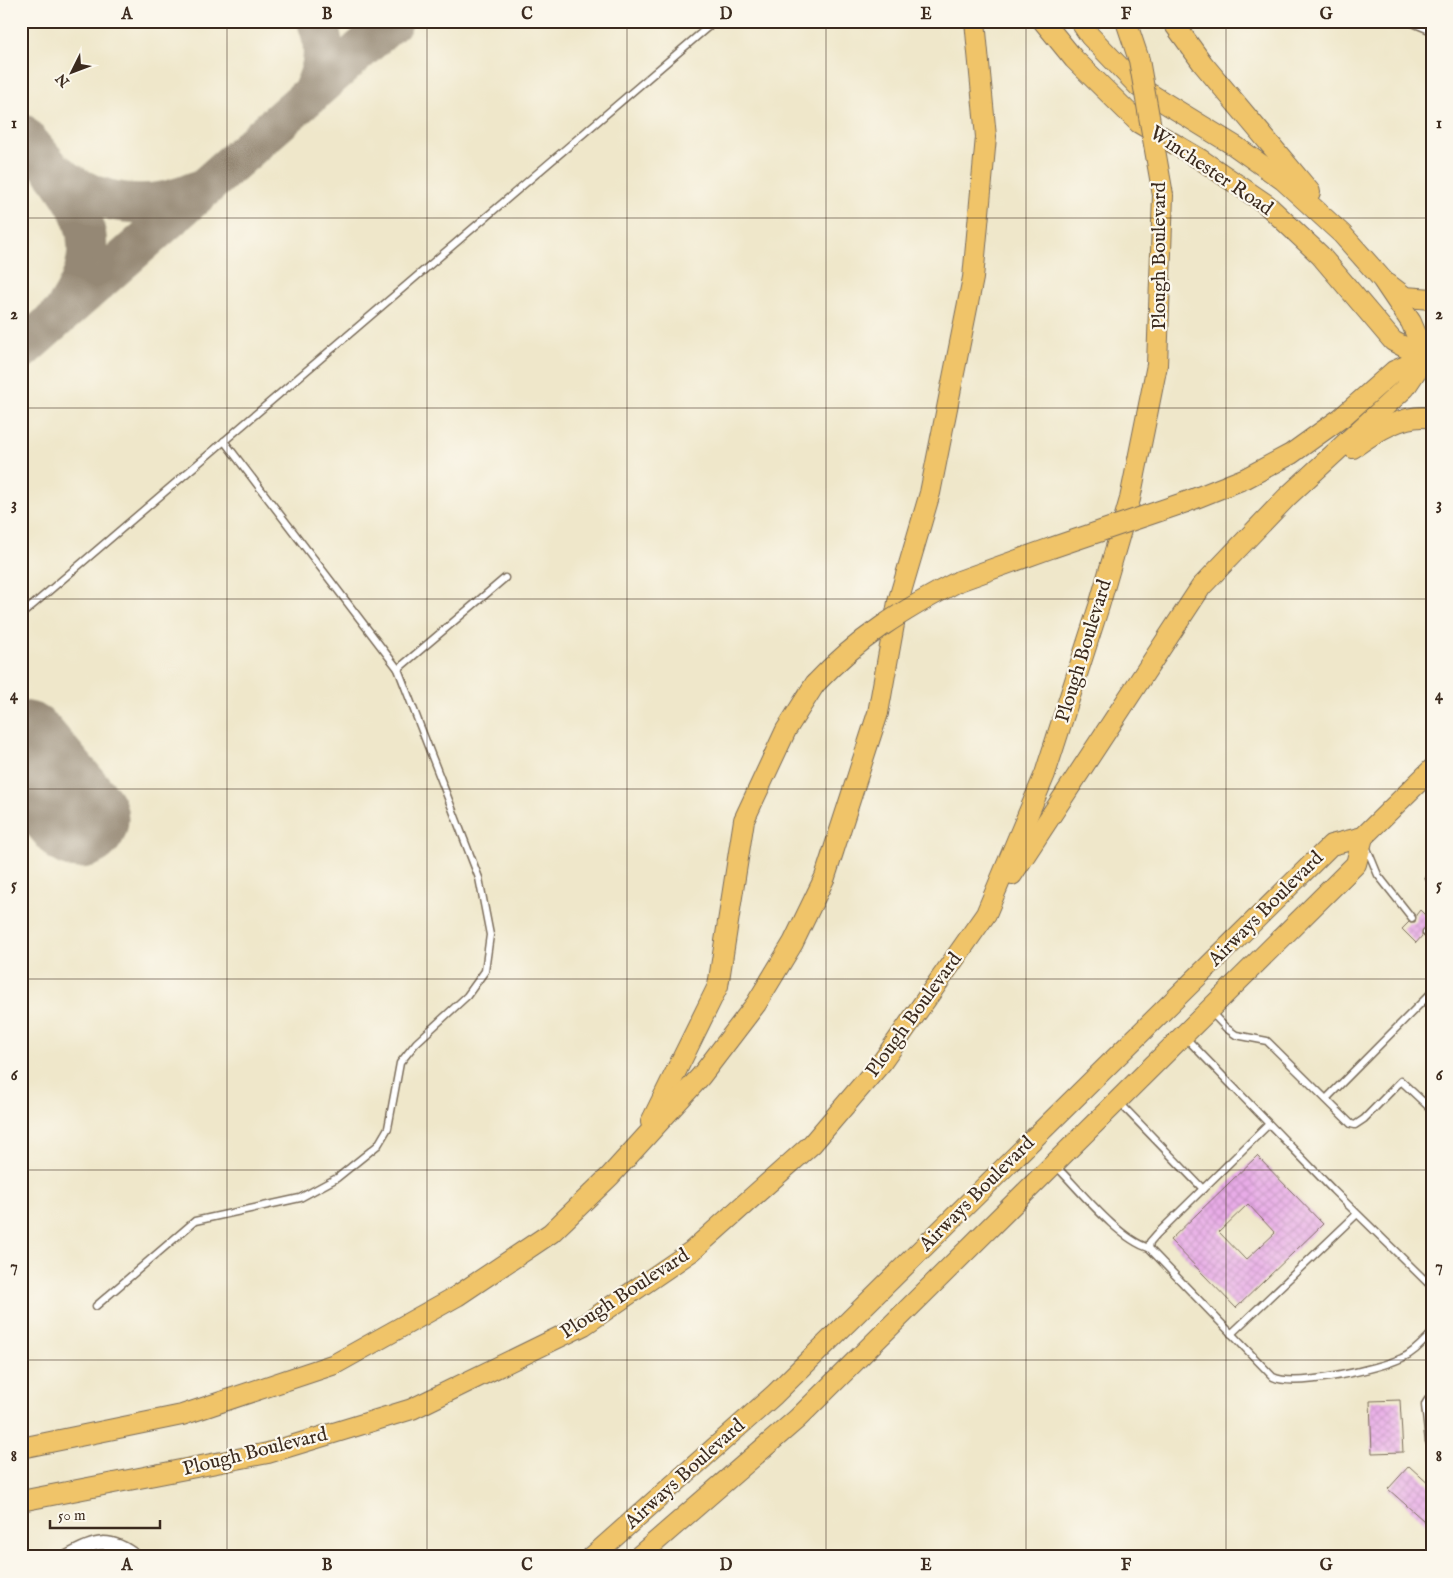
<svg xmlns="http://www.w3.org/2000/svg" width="1453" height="1578" font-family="'IM FELL English',serif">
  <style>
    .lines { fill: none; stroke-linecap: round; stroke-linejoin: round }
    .taxiway { stroke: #958874; stroke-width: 40 }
    .runway { stroke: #958874; stroke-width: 99 }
    .building { fill: url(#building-cross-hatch); fill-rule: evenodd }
    .service-casing { stroke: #7a6c5a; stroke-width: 9 }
    .minor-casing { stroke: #7a6c5a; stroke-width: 15 }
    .primary-casing { stroke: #7a6c5a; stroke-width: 22 }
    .service { stroke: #fff; stroke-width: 6 }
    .minor { stroke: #fff; stroke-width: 12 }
    .primary { stroke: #f0c469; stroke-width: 20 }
    .primary-bridge-casing { stroke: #7a6c5a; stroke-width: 22; stroke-linecap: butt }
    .primary-bridge { stroke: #f0c469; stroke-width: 20 }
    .grid { fill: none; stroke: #3b2a1e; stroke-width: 1; stroke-opacity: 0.55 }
    .labels { text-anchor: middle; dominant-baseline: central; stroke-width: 4.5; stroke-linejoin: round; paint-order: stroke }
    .street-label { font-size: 20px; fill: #3b2a1e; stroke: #fbf7ec }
    .neatline { fill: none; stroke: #3b2a1e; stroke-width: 2 }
    .grid-label { font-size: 16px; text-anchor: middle; font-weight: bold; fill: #3b2a1e }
  </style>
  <defs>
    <pattern id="building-cross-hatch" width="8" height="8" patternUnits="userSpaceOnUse" patternTransform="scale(1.25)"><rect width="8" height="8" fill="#e8ace7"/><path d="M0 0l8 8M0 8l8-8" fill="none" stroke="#c894c6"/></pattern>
  </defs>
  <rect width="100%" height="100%" fill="#fbf7ec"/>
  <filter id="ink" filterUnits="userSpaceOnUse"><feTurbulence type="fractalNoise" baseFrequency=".02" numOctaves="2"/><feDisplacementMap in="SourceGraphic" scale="10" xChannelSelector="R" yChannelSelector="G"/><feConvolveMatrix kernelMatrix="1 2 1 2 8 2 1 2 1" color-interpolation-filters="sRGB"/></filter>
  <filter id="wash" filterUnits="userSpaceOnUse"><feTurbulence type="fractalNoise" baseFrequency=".0096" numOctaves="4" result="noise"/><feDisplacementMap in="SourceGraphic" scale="20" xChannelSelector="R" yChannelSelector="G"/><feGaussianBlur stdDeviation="1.12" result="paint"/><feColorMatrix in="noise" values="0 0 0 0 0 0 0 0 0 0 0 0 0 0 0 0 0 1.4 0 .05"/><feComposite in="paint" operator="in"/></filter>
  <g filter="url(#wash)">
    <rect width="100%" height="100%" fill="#efe7ca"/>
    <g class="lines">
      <g class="taxiway">
        <path d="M311,94C324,69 327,48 317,21"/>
        <path d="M21,133C67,188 116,232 67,306"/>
        <path d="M58,174C97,206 150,212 196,191"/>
        <polyline points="21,350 393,21"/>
      </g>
      <polyline class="runway" points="21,750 79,819"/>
    </g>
    <g id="blocks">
      <g class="building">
        <polygon points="1420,910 1432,922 1432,927 1423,929 1422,936 1416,943 1402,929 1409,922 1415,922 1416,915"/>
        <path d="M1257,1156L1323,1224L1236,1308L1170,1240ZM1248,1204L1275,1233L1246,1260L1219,1232Z"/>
        <polygon points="1400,1400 1403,1452 1372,1453 1370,1401"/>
        <polygon points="1409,1466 1432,1487 1432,1528 1388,1489"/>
      </g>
    </g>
  </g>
  <g filter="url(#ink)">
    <use href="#blocks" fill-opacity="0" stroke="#7a6c5a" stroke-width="1"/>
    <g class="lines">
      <defs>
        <g id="service">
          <polyline points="1408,21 1432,31"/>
          <polyline points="21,615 715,21"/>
          <polyline points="398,669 505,578"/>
          <polyline points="1366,846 1378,875 1412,918"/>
          <polyline points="1432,875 1429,878 1432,882"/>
          <polyline points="1426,933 1432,938"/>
          <polyline points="1210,1011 1226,1028 1236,1035 1267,1041 1351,1124 1355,1125 1364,1119 1401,1081 1432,1110"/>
          <polyline points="1185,1037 1333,1190 1432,1287"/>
          <polyline points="1326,1099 1432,992"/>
          <polyline points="1120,1103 1203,1189"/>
          <path d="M1268,1125L1157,1234L1150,1242L1149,1248L1273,1377C1296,1388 1378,1369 1402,1358C1414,1353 1423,1342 1432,1333"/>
          <path d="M1055,1165C1079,1189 1118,1239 1149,1248"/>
          <polyline points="96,1306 195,1221 300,1198 337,1178 378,1145 388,1128 400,1063 416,1043 467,996 485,971 490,935 479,878 398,669 224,441"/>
          <polyline points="1231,1334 1357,1214"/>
        </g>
        <g id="minor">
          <polyline points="1432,1399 1428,1405 1432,1441"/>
          <path d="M67,1557C94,1541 110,1536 136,1557"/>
        </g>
        <g id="primary">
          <polyline points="1043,21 1074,59 1139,123 1200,159 1266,204 1320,255 1393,341 1425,358"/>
          <polyline points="1080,21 1090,36 1139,87 1235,146 1283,180 1342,234 1382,279 1411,322 1428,362"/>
          <polyline points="1172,21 1203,64 1310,192"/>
          <polyline points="1388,284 1405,297 1432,299"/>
          <path d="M1353,448C1373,433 1406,412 1432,418"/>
          <polyline points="1186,502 1246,478 1291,454 1341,418 1394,371 1425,358"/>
          <polyline points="959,581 1051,548"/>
          <polyline points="1012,875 1201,587 1287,497 1405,388 1425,358 1432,351"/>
          <polyline points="651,1122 718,986 744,820 786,730 815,684"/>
          <polyline points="21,1448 182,1415 335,1364 457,1296 551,1233 610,1176 701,1076 756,1004 793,943 825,877 878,713 898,602 930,493 973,278 986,137 975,21"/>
          <polyline points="21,1501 268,1453 412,1409 584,1325 692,1251 812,1144 882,1062 986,914 1045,774 1099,606 1130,499 1157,365 1163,195"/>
          <polyline points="592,1557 774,1395 1331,845 1363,837 1432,769"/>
          <polyline points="638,1557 797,1419 1356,864 1363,837"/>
        </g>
      </defs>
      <use href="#service" class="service-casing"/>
      <use href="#minor" class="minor-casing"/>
      <use href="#primary" class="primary-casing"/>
      <use href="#service" class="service"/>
      <use href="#minor" class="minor"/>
      <use href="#primary" class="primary"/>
      <defs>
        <g id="primary-bridge">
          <polyline points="1126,21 1139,60 1163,195"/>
          <polyline points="1051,548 1186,502"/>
          <path d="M815,684C858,638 903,610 959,581"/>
        </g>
      </defs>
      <use href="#primary-bridge" class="primary-bridge-casing"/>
      <use href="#primary-bridge" class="primary-bridge"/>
    </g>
  </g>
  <path class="grid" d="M227,21V1557M427,21V1557M627,21V1557M826,21V1557M1026,21V1557M1226,21V1557M21,218H1432M21,408H1432M21,599H1432M21,789H1432M21,979H1432M21,1170H1432M21,1360H1432"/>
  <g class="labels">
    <g class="street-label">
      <text transform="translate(1211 171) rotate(34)">Winchester Road</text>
      <text transform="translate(1159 256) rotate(-90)">Plough Boulevard</text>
      <text transform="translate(1084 651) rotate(-73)">Plough Boulevard</text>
      <text transform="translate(1266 909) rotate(-45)">Airways Boulevard</text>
      <text transform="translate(914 1015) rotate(-54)">Plough Boulevard</text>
      <text transform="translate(977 1194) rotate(-45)">Airways Boulevard</text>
      <text transform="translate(625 1294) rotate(-33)">Plough Boulevard</text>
      <text transform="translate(255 1452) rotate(-14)">Plough Boulevard</text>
      <text transform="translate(685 1474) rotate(-42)">Airways Boulevard</text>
    </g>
  </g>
  <rect width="1453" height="1578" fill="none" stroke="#fbf7ec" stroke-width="55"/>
  <g transform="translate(72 72) rotate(228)" stroke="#fbf7ec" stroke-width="4" paint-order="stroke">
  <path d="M0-4L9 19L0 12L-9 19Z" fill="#3b2a1e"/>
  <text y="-8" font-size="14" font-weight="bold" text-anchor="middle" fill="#3b2a1e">N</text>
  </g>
  <path d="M50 1520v8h110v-8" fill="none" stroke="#3b2a1e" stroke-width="2.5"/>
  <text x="58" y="1520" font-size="15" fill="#3b2a1e" stroke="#fbf7ec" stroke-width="4" paint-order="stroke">50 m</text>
  <rect x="28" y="28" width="1398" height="1522" class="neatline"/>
  <g class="grid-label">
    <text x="127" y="19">A</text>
    <text x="327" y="19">B</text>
    <text x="527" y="19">C</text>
    <text x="726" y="19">D</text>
    <text x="926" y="19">E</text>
    <text x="1126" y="19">F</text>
    <text x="1326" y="19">G</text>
    <text x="14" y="128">1</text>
    <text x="1439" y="128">1</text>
    <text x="14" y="319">2</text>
    <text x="1439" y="319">2</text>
    <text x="14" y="509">3</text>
    <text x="1439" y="509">3</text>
    <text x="14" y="700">4</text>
    <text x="1439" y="700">4</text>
    <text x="14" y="890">5</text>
    <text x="1439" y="890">5</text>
    <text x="14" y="1080">6</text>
    <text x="1439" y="1080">6</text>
    <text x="14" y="1271">7</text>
    <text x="1439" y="1271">7</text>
    <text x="14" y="1461">8</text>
    <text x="1439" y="1461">8</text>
    <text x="127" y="1570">A</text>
    <text x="327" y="1570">B</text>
    <text x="527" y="1570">C</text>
    <text x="726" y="1570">D</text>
    <text x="926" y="1570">E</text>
    <text x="1126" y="1570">F</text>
    <text x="1326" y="1570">G</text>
  </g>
</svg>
